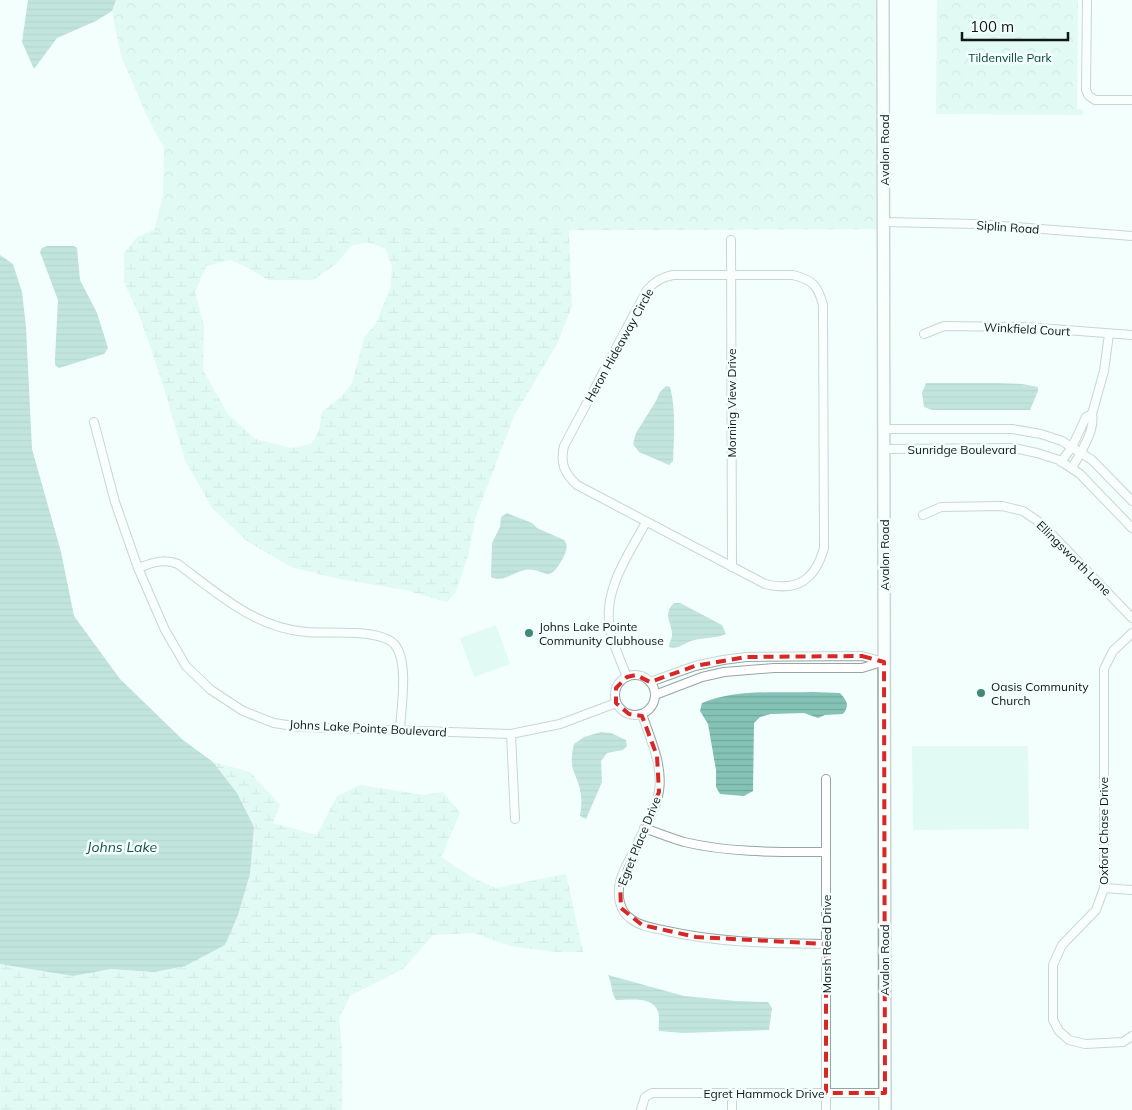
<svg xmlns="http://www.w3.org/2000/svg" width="1132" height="1110" font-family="Mulish,sans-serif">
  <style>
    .wetland { fill: url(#wetland-marsh); fill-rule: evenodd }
    .park { fill: url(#park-crowns) }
    .garden { fill: #ccf5ec }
    .water { fill: url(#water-rules) }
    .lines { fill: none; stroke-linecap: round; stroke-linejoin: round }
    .minor-casing { stroke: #96a5a2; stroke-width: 10 }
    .secondary-casing { stroke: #96a5a2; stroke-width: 14 }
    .minor { stroke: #fff; stroke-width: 8 }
    .secondary { stroke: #fff; stroke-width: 11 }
    .marked { fill: none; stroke: #d62828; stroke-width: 4; stroke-dasharray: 10 6; stroke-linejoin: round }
    .poi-dot { fill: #43877b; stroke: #f2fffc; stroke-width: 2 }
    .labels { text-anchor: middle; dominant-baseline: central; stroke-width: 5; stroke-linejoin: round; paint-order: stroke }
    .park-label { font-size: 12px; fill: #08433b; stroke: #f2fffc }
    .street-label { font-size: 12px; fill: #111716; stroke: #f2fffc }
    .poi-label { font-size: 12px; fill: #111716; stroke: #f2fffc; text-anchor: start }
    .water-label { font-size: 14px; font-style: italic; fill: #184e46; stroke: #f2fffc }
  </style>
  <defs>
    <pattern id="wetland-marsh" width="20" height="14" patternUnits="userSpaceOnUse" patternTransform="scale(1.25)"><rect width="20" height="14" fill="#ccf5ec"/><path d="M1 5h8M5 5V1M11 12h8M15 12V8" fill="none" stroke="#aed1ca"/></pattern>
    <pattern id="park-crowns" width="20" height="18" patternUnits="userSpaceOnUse" patternTransform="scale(1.25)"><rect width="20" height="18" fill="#ccf5ec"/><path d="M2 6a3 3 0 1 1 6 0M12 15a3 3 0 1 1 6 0" fill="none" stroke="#aed1ca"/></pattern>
    <pattern id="water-rules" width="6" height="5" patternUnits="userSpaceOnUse" patternTransform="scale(1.25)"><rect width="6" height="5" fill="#85c3b7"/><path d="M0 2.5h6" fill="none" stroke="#72a79d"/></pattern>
  </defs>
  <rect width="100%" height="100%" fill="#f2fffc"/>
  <g class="wetland">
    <path d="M568,213L572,306L557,344L514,416L475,519L468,556L456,592L447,602L405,590L334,578L291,567L247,541L212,508L185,460L163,385L140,317L124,282V253L137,237L165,225ZM367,242L385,248L392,267L391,286L376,323L364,338L352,383L342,396L322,412L319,431L311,444L291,448L255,439L228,414L203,370L204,326L195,292L206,266L231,260L248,268L268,280H313L335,265L351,246Z"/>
    <polygon points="213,762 250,772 280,805 273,823 317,835 337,796 360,785 424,795 443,792 460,813 441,857 473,878 496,888 566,874 583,952 556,952 510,946 474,933 433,935 403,969 350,996 339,1018 342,1048 342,1110 0,1110 0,964 73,976 111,969 154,972 238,915 250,874 254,827 237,793"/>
  </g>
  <g class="park">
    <polygon points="116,0 883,0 884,229 154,232 163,194 164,148 145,112 121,56 112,11"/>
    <polygon points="937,0 1078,0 1077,109 1083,110 1083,115 936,114"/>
  </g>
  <g class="garden">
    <polygon points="496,625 510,664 474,677 460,638"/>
    <polygon points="912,746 1028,746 1029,829 913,830"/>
  </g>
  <g class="water">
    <polygon points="28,0 116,0 112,11 96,21 57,38 34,69 22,42"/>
    <polygon points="47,246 74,246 77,248 80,280 97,313 108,348 104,354 59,368 55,365 55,359 58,300 40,252 42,248"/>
    <polygon points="0,255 13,264 22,292 26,327 32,449 61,552 74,616 120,679 183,740 213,762 237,793 254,827 250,874 238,915 225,945 185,966 154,972 111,969 73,976 0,964"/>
    <polygon points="926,383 998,383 1022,384 1038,387 1038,391 1030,410 932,410 924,407 922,393"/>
    <path d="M666,386L670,387C676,408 674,439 673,461L669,465L639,452L633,444L636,433L656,401L660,392Z"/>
    <path d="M507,513L532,523L537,528L564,540C569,546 566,551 563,558C547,588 545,566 525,570C514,572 502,583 491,577L492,543L500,527L501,517Z"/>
    <path d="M674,603H680L722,625L726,634C715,639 703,637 691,641C683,644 677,650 669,647C669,642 672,640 672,635C672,622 662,615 674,603Z"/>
    <path d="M812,692L840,693C847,701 850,705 843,714L825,715L818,718L804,713L771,714L760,717L754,723L753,791L744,796L720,794L716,787V770L708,724L700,711L702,703C735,689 777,693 812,692Z"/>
    <path d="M601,732L611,733L626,740L627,746L623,750L607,753L601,761L602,782L586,819L580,816C581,810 582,802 581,795C578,772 567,772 574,744L584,737Z"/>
    <path d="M608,975L684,996L736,1001L768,1002L772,1008L769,1030L683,1033L659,1031C658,1024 660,1016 658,1011C652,996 629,1000 616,1000C611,993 612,983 608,975Z"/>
  </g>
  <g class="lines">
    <defs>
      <g id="minor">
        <polyline points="1087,0 1086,90 1089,96 1095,100 1132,100"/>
        <polyline points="884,222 977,224 1132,236"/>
        <polyline points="731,240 732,567"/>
        <path d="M673,275H793C813,280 818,286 823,305L824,548C815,580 797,592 765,584L577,485C564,473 560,463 564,446L647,290C655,281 662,277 673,275Z"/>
        <polyline points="924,334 944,326 1026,327 1132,335"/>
        <polyline points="1092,414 1104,371 1109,334"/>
        <polyline points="94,422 115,502 138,568 165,630 186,666 211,690 243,711 274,723 300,727 511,734 560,724 616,703"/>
        <polyline points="884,429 1012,429 1041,434 1062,441 1092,460 1132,501"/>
        <polyline points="884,449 1014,448 1037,453 1059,460 1080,474 1132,528"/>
        <path d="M1061,462L1072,447L1086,417L1092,414C1096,430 1079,455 1072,468"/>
        <polyline points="923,515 941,507 1002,506 1023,511 1042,524 1132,618"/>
        <path d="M138,568C152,563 163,558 178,564C217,593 255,628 306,632C328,634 381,628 395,645C409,662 401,708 400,730"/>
        <polyline points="1132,633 1113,651 1104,669 1104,888 1096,910 1062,945 1053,965 1053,1020 1059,1031 1069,1040 1085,1044 1123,1042 1132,1036"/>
        <circle cx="635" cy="695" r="20"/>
        <path d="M627,677C620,659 611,641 609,622C605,586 631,551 646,522"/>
        <polyline points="650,682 695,666 723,660 746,657 862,656 884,662"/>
        <polyline points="655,695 702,677 724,672 774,668 862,668 882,662"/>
        <path d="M642,714C650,739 663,764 659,791C656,809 645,827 637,844C632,856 623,869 620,882C617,895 619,911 631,919C641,927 655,928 667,931C720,943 772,943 826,944"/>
        <polyline points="511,734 515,819"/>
        <polyline points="826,779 826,1110"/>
        <path d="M644,828C658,833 671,838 684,842C731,853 778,852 826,852"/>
        <polyline points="1104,888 1132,890"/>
        <polyline points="732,1093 732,1110"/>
        <polyline points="641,1110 645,1097 652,1093 885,1093"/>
      </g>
      <polyline id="secondary" points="883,0 885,1110"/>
    </defs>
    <use href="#minor" class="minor-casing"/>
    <use href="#secondary" class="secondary-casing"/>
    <use href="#minor" class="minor"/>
    <use href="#secondary" class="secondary"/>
  </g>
  <path d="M0 0H1132V1110H0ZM862,656L884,662L885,1093H826V944L696,937L642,925L621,908L620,881L659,792L657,756L642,716L629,714L616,703V688L627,677L636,675L650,682L695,666L746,657Z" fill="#f2fffc" fill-opacity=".55" fill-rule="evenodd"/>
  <path class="marked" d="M862,656L884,662L885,1093H826V944L696,937L642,925L621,908L620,881L659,792L657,756L642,716L629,714L616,703V688L627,677L636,675L650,682L695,666L746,657Z"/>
  <g class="poi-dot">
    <circle cx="529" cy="633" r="5"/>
    <circle cx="981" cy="693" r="5"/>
  </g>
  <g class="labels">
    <g class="park-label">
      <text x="1010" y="57">Tildenville Park</text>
    </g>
    <g class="street-label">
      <text transform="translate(884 150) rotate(-90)">Avalon Road</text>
      <text transform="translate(1008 227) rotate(4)">Siplin Road</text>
      <text transform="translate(1027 329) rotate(3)">Winkfield Court</text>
      <text transform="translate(619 345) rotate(-61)">Heron Hideaway Circle</text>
      <text transform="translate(731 403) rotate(-90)">Morning View Drive</text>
      <text x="962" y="449">Sunridge Boulevard</text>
      <text transform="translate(884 555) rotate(-90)">Avalon Road</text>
      <text transform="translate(1074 558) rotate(45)">Ellingsworth Lane</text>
      <text transform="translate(368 728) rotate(3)">Johns Lake Pointe Boulevard</text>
      <text transform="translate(1103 831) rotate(-90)">Oxford Chase Drive</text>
      <text transform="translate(639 841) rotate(-68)">Egret Place Drive</text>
      <text transform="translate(826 944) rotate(-90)">Marsh Reed Drive</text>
      <text transform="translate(884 960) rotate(-90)">Avalon Road</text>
      <text x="764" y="1093">Egret Hammock Drive</text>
    </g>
    <g class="poi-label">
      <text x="539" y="626">Johns Lake Pointe<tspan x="539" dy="14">Community Clubhouse</tspan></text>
      <text x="991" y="686">Oasis Community<tspan x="991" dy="14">Church</tspan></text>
    </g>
    <g class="water-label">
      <text x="122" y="847">Johns Lake</text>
    </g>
  </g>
  <path d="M962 32v8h106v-8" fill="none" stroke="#111716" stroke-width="2.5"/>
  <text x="970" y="32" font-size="15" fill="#111716" stroke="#f2fffc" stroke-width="4" paint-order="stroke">100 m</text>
</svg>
